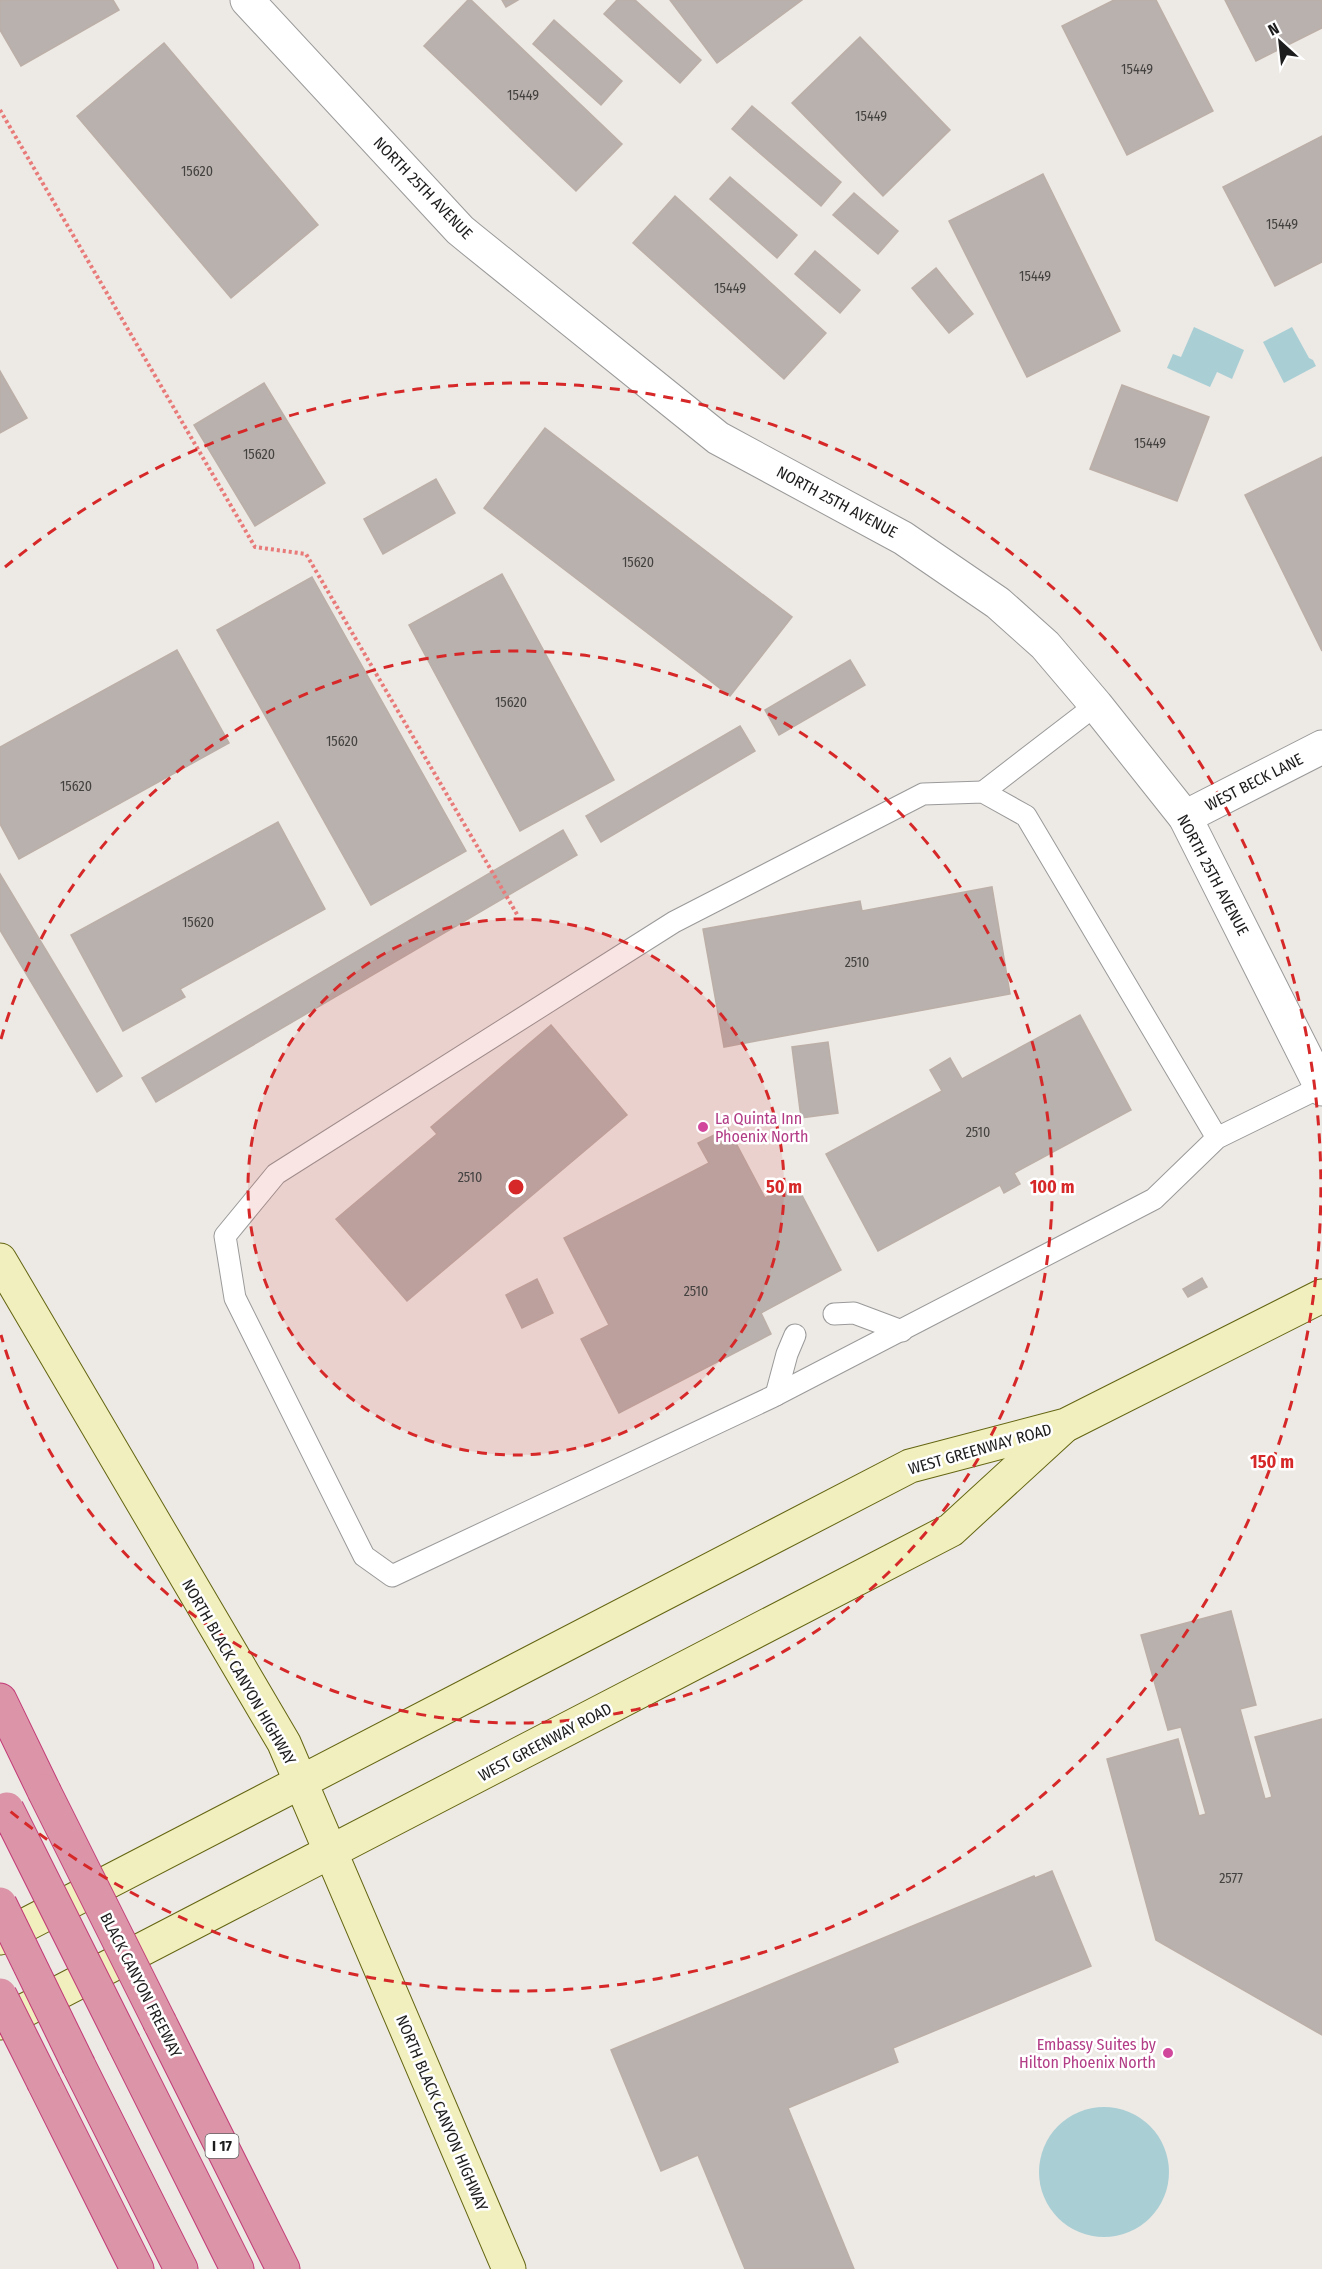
<svg xmlns="http://www.w3.org/2000/svg" width="1322" height="2269" font-family="'Fira Sans Condensed',sans-serif">
  <style>
    .water { fill: #a9cfd5 }
    .building { fill: #b9b1ad; stroke: #bcafa8; stroke-width: 1.5 }
    .lines { fill: none; stroke-linecap: round; stroke-linejoin: round }
    .lane-casing { stroke: #9a9a9a; stroke-width: 23 }
    .street-casing { stroke: #9a9a9a; stroke-width: 35 }
    .secondary-casing { stroke: #646512; stroke-width: 35 }
    .highway-casing { stroke: #c23975; stroke-width: 35 }
    .path { stroke: #e87a79; stroke-width: 4; stroke-dasharray: 3 3; stroke-linecap: butt }
    .lane { stroke: #fff; stroke-width: 21 }
    .street { stroke: #fff; stroke-width: 33 }
    .secondary { stroke: #f1efbd; stroke-width: 33 }
    .highway { stroke: #db94a8; stroke-width: 33 }
    .highway-bridge-casing { stroke: #c23975; stroke-width: 35; stroke-linecap: butt }
    .highway-bridge { stroke: #db94a8; stroke-width: 33 }
    .ring { fill: none; stroke: #d62828; stroke-width: 3; stroke-dasharray: 10 8 }
    .hotel-dot { fill: #d1479c; stroke: #fff; stroke-width: 2 }
    .labels { text-anchor: middle; dominant-baseline: central; stroke-width: 5; stroke-linejoin: round; paint-order: stroke }
    .number-label { font-size: 14px; fill: #444241 }
    .shield { fill: #fff; stroke: #616161; stroke-width: 1.5 }
    .shield-label { font-size: 15px; font-weight: bold; fill: #1d1d1d }
    .street-label { font-size: 16px; fill: #1d1d1d; stroke: #fff }
    .hotel-label { font-size: 16px; fill: #b23c85; stroke: #fff; text-anchor: start }
    .centre { fill: #d62828; stroke: #fff; stroke-width: 3 }
    .ring-label { font-size: 18px; text-anchor: middle; font-weight: bold; fill: #d62828; stroke: #fff; stroke-width: 5; stroke-linejoin: round; paint-order: stroke }
  </style>
  <rect width="100%" height="100%" fill="#ede9e4"/>
  <g class="water">
    <polygon points="1194,327 1244,350 1232,379 1217,372 1210,387 1167,368 1173,354 1181,357"/>
    <polygon points="1292,327 1309,358 1313,360 1316,366 1284,383 1263,342"/>
    <circle cx="1104" cy="2172" r="65"/>
  </g>
  <g class="building">
    <polygon points="0,0 113,0 119,10 21,66 0,30"/>
    <polygon points="468,0 471,0 622,144 576,191 424,46"/>
    <polygon points="502,0 518,0 506,7"/>
    <polygon points="617,0 635,0 701,60 680,83 604,14"/>
    <polygon points="670,0 802,0 717,63"/>
    <polygon points="1114,0 1156,0 1213,111 1127,155 1062,26"/>
    <polygon points="1225,0 1322,0 1322,28 1256,61"/>
    <polygon points="554,20 622,81 601,105 533,44"/>
    <polygon points="860,37 950,130 883,196 792,103"/>
    <polygon points="164,43 318,225 231,298 77,116"/>
    <polygon points="752,106 841,182 821,206 732,129"/>
    <polygon points="1322,136 1322,262 1275,286 1223,187"/>
    <polygon points="1043,174 1120,331 1027,377 949,221"/>
    <polygon points="730,177 797,235 777,258 710,199"/>
    <polygon points="854,193 898,231 878,254 833,215"/>
    <polygon points="675,196 826,333 784,379 633,243"/>
    <polygon points="815,251 860,290 840,313 795,274"/>
    <polygon points="936,268 973,314 949,333 912,288"/>
    <polygon points="0,371 27,418 0,433"/>
    <polygon points="264,383 325,483 255,526 194,425"/>
    <polygon points="1122,385 1209,417 1177,501 1090,469"/>
    <polygon points="545,428 792,617 730,696 484,508"/>
    <polygon points="1322,457 1322,651 1245,495"/>
    <polygon points="436,479 455,513 383,554 364,519"/>
    <polygon points="502,574 614,780 520,831 409,625"/>
    <polygon points="312,577 466,851 371,905 217,630"/>
    <polygon points="177,650 229,743 19,859 0,824 0,747"/>
    <polygon points="850,660 865,685 779,735 765,710"/>
    <polygon points="740,726 755,751 601,842 586,816"/>
    <polygon points="278,822 325,909 180,989 185,997 123,1031 71,935"/>
    <polygon points="563,830 577,855 156,1102 142,1078"/>
    <polygon points="0,874 122,1076 97,1092 0,930"/>
    <polygon points="992,887 1010,994 724,1047 703,929 860,901 862,911"/>
    <polygon points="1080,1015 1131,1110 1014,1173 1020,1184 1004,1193 1000,1185 878,1251 826,1154 942,1091 930,1070 950,1058 962,1079"/>
    <polygon points="551,1025 627,1115 407,1301 336,1219 437,1134 431,1127"/>
    <polygon points="828,1042 838,1113 801,1118 792,1047"/>
    <polygon points="728,1128 765,1198 795,1182 841,1270 761,1313 771,1334 619,1413 581,1339 609,1325 564,1238 709,1163 698,1143"/>
    <polygon points="1202,1278 1207,1287 1188,1297 1183,1289"/>
    <polygon points="537,1279 553,1313 522,1328 506,1295"/>
    <polygon points="1231,1611 1256,1705 1240,1709 1265,1799 1272,1797 1255,1737 1322,1719 1322,2035 1156,1940 1107,1759 1178,1739 1199,1816 1206,1814 1181,1727 1168,1730 1141,1635"/>
    <polygon points="1052,1871 1091,1966 893,2048 898,2062 788,2108 854,2269 745,2269 698,2155 661,2171 611,2050 1034,1876 1035,1878"/>
  </g>
  <g class="lines">
    <defs>
      <g id="lane">
        <polyline points="983,792 1096,705"/>
        <polyline points="1217,1138 1026,816 983,792 923,794 674,922 276,1174 225,1236 235,1298 364,1556 392,1576 772,1397 1154,1199 1217,1138 1321,1087"/>
        <polyline points="834,1314 854,1313 902,1331"/>
        <polyline points="776,1395 787,1354 795,1335"/>
      </g>
      <g id="street">
        <polyline points="247,0 460,230 471,239 718,438 903,538 998,603 1045,645 1096,705 1185,817 1322,1089"/>
        <polyline points="1185,817 1322,747"/>
      </g>
      <g id="secondary">
        <polyline points="0,1260 284,1743 509,2269"/>
        <polyline points="0,1938 910,1466 1066,1425 1322,1296"/>
        <polyline points="0,2023 951,1530 1062,1428"/>
      </g>
      <g id="highway">
        <polyline points="0,1700 44,1791"/>
        <polyline points="160,2023 283,2269"/>
        <polyline points="124,2043 237,2269"/>
        <polyline points="79,2066 181,2269"/>
        <polyline points="44,2083 137,2269"/>
      </g>
    </defs>
    <use href="#lane" class="lane-casing"/>
    <use href="#street" class="street-casing"/>
    <use href="#secondary" class="secondary-casing"/>
    <use href="#highway" class="highway-casing"/>
    <polyline class="path" points="0,110 255,547 306,554 518,916"/>
    <use href="#lane" class="lane"/>
    <use href="#street" class="street"/>
    <use href="#secondary" class="secondary"/>
    <use href="#highway" class="highway"/>
    <defs>
      <g id="highway-bridge">
        <polyline points="44,1791 160,2023"/>
        <polyline points="7,1809 124,2043"/>
        <polyline points="0,1904 79,2066"/>
        <polyline points="0,1995 44,2083"/>
      </g>
    </defs>
    <use href="#highway-bridge" class="highway-bridge-casing"/>
    <use href="#highway-bridge" class="highway-bridge"/>
  </g>
  <circle cx="516" cy="1187" r="268" fill="#d62828" fill-opacity=".12"/>
  <g class="ring">
    <circle cx="516" cy="1187" r="268"/>
    <path d="M1 1039A536 536 0 1 1 1 1335"/>
    <path d="M5 567A804 804 0 1 1 5 1807"/>
  </g>
  <g class="hotel-dot">
    <circle cx="703" cy="1127" r="6"/>
    <circle cx="1168" cy="2053" r="6"/>
  </g>
  <g class="labels">
    <g class="number-label">
      <text x="1137" y="69">15449</text>
      <text x="523" y="95">15449</text>
      <text x="871" y="116">15449</text>
      <text x="197" y="171">15620</text>
      <text x="1282" y="224">15449</text>
      <text x="1035" y="276">15449</text>
      <text x="730" y="288">15449</text>
      <text x="1150" y="443">15449</text>
      <text x="259" y="454">15620</text>
      <text x="638" y="562">15620</text>
      <text x="511" y="702">15620</text>
      <text x="342" y="741">15620</text>
      <text x="76" y="786">15620</text>
      <text x="198" y="922">15620</text>
      <text x="857" y="962">2510</text>
      <text x="978" y="1132">2510</text>
      <text x="470" y="1177">2510</text>
      <text x="696" y="1291">2510</text>
      <text x="1231" y="1878">2577</text>
    </g>
    <rect class="shield" x="205.5" y="2134" width="33" height="24" rx="4.5"/>
    <g class="shield-label">
      <text x="222" y="2146">I 17</text>
    </g>
    <g class="street-label">
      <text transform="translate(423 188) rotate(46)">NORTH 25TH AVENUE</text>
      <text transform="translate(837 502) rotate(28)">NORTH 25TH AVENUE</text>
      <text transform="translate(1254 782) rotate(-27)">WEST BECK LANE</text>
      <text transform="translate(1213 875) rotate(62)">NORTH 25TH AVENUE</text>
      <text transform="translate(980 1449) rotate(-16)">WEST GREENWAY ROAD</text>
      <text transform="translate(239 1672) rotate(60)">NORTH BLACK CANYON HIGHWAY</text>
      <text transform="translate(545 1742) rotate(-28)">WEST GREENWAY ROAD</text>
      <text transform="translate(141 1985) rotate(63)">BLACK CANYON FREEWAY</text>
      <text transform="translate(442 2113) rotate(67)">NORTH BLACK CANYON HIGHWAY</text>
    </g>
    <g class="hotel-label">
      <text x="715" y="1118">La Quinta Inn<tspan x="715" dy="18">Phoenix North</tspan></text>
      <text x="1156" y="2044" text-anchor="end">Embassy Suites by<tspan x="1156" dy="18">Hilton Phoenix North</tspan></text>
    </g>
  </g>
  <circle cx="516" cy="1187" r="9" class="centre"/>
  <g class="ring-label">
    <text x="784" y="1193">50 m</text>
    <text x="1052" y="1193">100 m</text>
    <text x="1272" y="1468">150 m</text>
  </g>
  <g transform="translate(1280 42) rotate(333)" stroke="#ffffff" stroke-width="4.5" paint-order="stroke">
  <path d="M0-4.5L10 22L0 15L-10 22Z" fill="#1d1d1d"/>
  <text y="-9" font-size="16" font-weight="bold" text-anchor="middle" fill="#1d1d1d">N</text>
  </g>
</svg>
